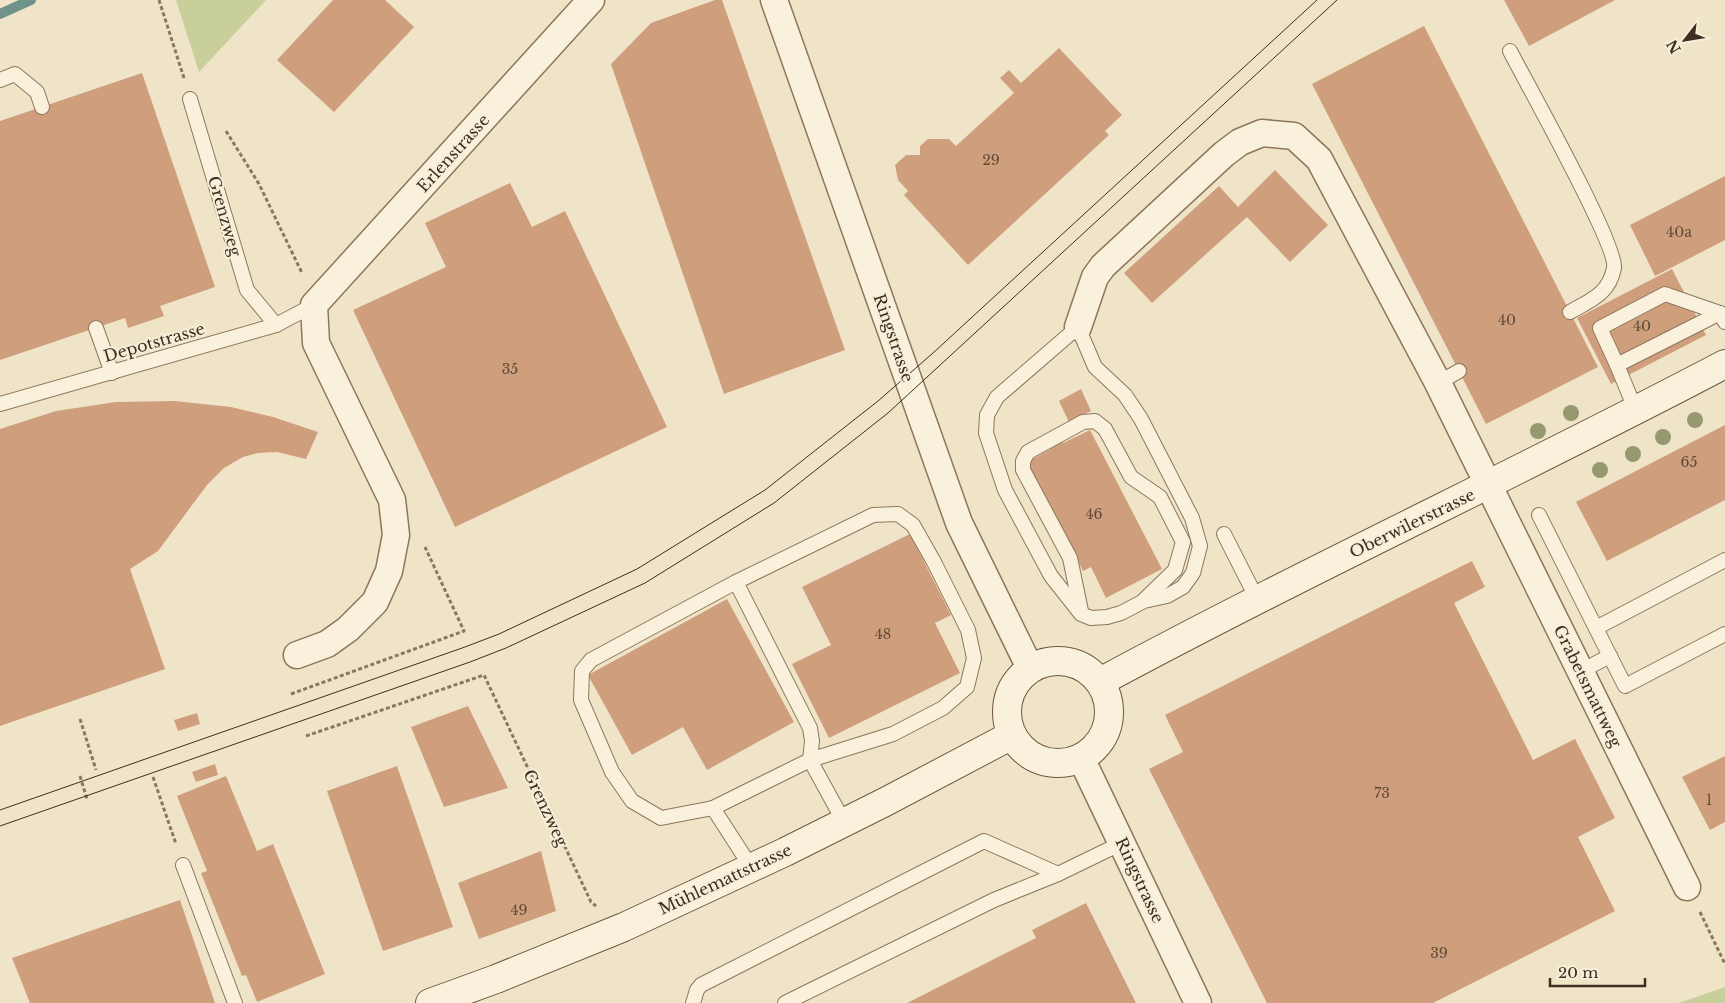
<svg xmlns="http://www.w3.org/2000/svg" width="1725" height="1003" font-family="'Libre Baskerville',serif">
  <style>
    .green { fill: #c9cf9b }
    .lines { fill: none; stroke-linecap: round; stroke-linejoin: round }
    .stream { stroke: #6f938a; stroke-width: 10 }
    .building { fill: #cf9f7d }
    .lane-casing { stroke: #8d765c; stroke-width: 16 }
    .street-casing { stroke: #8d765c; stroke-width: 29 }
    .secondary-casing { stroke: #6f573f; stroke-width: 30 }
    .path { stroke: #8d765c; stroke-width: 3; stroke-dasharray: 4 2.5; stroke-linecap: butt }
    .lane { stroke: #faf1dc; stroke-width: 14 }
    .street { stroke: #faf1dc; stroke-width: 26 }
    .secondary { stroke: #faf1dc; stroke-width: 28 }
    .tram { stroke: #3d2e20; stroke-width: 1 }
    .tree { fill: #96986f }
    .labels { text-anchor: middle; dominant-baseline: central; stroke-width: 4; stroke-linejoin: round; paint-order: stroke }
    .number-label { font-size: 14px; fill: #624a37 }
    .street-label { font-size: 16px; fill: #3d2e20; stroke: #f7eed8 }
  </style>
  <rect width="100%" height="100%" fill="#f0e4c8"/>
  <g class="green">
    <polygon points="176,0 266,0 199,72"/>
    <polygon points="1725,987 1725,1003 1679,1003"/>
  </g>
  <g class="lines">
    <polyline class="stream" points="0,14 31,0"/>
  </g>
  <g class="building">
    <polygon points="333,0 385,0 414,27 334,112 277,60"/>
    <polygon points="715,0 722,0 845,350 724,394 611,64 651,23"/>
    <polygon points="1504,0 1615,0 1529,46"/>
    <polygon points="1424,26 1598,367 1486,424 1312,84"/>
    <polygon points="1059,48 1122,115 1105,131 1109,135 968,265 904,195 908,191 898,180 895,165 906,155 920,155 920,146 928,139 949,139 956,146 1014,93 1000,78 1009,70 1021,83"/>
    <polygon points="142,73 215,287 160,306 164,316 128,328 125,318 0,360 0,121"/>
    <polygon points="1275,170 1328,225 1290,262 1247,217 1152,303 1124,273 1219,186 1238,207"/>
    <polygon points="1725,176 1725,240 1655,276 1630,225"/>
    <polygon points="510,183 532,227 565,211 667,427 455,527 353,310 446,267 425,223"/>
    <polygon points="1672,269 1706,335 1611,384 1577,318"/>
    <polygon points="1081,389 1091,411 1069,422 1059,401"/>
    <polygon points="175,401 231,407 273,417 318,432 306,459 277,452 258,453 243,457 224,468 207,485 158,551 130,569 165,669 0,726 0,429 56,411 116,402"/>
    <polygon points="1725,425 1725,500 1607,561 1576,502"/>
    <polygon points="1090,430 1162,569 1106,598 1091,567 1083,571 1027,462 1051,449 1048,444 1060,438 1063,443"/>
    <polygon points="910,534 951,615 935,623 960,673 829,738 792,664 831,645 802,587"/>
    <polygon points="1472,561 1485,587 1454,603 1533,760 1575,739 1615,818 1578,837 1615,911 1433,1003 1267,1003 1149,769 1183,752 1165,715"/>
    <polygon points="727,599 794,722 707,770 683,727 632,755 588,675"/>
    <polygon points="468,706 508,788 444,807 411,727"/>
    <polygon points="197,713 200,724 178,731 174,720"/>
    <polygon points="1725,756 1725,822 1710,830 1682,777"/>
    <polygon points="215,764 218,775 196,782 192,772"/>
    <polygon points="397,766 453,927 383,951 327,791"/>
    <polygon points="226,776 257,851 273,844 325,974 257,1002 246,975 242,976 201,873 207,871 177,796"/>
    <polygon points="541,851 556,911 479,939 458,883"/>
    <polygon points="180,900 215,1003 30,1003 12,958"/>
    <polygon points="1086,903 1136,1003 907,1003 1036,938 1032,930"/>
  </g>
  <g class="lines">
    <defs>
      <g id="lane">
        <path d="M1510,51C1526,82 1618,246 1614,268C1609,294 1591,300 1570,312"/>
        <polyline points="0,80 15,74 37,92 42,107"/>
        <polyline points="190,99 247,290 276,325"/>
        <polygon points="1078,327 1095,367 1125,395 1141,419 1192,518 1200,546 1193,573 1183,587 1167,596 1144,601 1121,613 1107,617 1091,618 1081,614 1051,576 1005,490 986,433 987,415 997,397"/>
        <polyline points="96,328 112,373"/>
        <polyline points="1617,365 1600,328 1665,294 1720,313 1725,322"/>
        <polyline points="1438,383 1459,371"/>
        <polyline points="0,404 276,325 314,305"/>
        <polyline points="1636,411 1617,365 1720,313"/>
        <polyline points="1539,515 1625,686 1725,634"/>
        <polyline points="1224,534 1257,599"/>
        <polyline points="1081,611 1070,558 1023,470 1023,461 1028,452 1083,422 1095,421 1105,429 1131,477 1160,497 1183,542 1175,570 1144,600"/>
        <polyline points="1596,628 1725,560"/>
        <polyline points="1581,671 1610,656"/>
        <polyline points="713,808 810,760 812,741 810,728 736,582"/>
        <polyline points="183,865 235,1003"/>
        <polyline points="751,867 713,808 661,818 632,801 612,772 581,700 582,671 591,660 736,582 873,515 898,514 913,525 934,562 968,630 974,658 967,687 943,708 893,734 810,760 844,822"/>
        <polyline points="693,1003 697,990 701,985 984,841 1058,874"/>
        <polyline points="785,1003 994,900 1058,874 1122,843"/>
      </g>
      <g id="street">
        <polyline points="774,0 959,523 1030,668"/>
        <polyline points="1078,327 1095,277 1103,266 1224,154 1240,142 1262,133 1294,136 1319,159 1438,383 1687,887"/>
        <polyline points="297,655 327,644 348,629 375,602 389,571 396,535 392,500 316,343 314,305 591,0"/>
        <polyline points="1081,758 1198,1003"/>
      </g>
      <g id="secondary">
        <circle cx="1058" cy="712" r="51"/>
        <path d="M1100,682C1306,571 1518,473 1725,364"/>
        <polyline points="430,1003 496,979 624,927 785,852 885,802 1012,735"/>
      </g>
    </defs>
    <use href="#lane" class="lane-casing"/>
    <use href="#street" class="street-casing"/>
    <use href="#secondary" class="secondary-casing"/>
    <g class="path">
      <polyline points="159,0 184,78"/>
      <polyline points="226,131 259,184 302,273"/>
      <polyline points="291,694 464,631 425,547"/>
      <polyline points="80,719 96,770"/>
      <polyline points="306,736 484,675 591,902 596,906"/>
      <polyline points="80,776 87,799"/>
      <polyline points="153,777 176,844"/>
      <polyline points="1700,912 1725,964"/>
    </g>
    <use href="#lane" class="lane"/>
    <use href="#street" class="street"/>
    <use href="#secondary" class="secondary"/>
    <g class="tram">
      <polyline points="0,810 465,647 499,634 637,569 765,490 878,401 933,353 1317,0"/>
      <polyline points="0,826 470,662 506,648 645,583 774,503 888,413 1337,0"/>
    </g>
  </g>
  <g class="tree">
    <circle cx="1571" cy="413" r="8"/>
    <circle cx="1695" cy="420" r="8"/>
    <circle cx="1538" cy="431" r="8"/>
    <circle cx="1663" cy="437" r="8"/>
    <circle cx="1633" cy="454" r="8"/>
    <circle cx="1600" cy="470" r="8"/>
  </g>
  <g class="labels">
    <g class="number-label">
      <text x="991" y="160">29</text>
      <text x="1679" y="232">40a</text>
      <text x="1507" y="320">40</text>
      <text x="1642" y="326">40</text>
      <text x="510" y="369">35</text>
      <text x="1689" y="462">65</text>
      <text x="1094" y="514">46</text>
      <text x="883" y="634">48</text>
      <text x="1382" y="793">73</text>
      <text x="1709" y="800">1</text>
      <text x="519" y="910">49</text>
      <text x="1439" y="953">39</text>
    </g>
    <g class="street-label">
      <text transform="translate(453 153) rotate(-48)">Erlenstrasse</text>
      <text transform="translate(225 216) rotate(74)">Grenzweg</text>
      <text transform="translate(894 338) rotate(71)">Ringstrasse</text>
      <text transform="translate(154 342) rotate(-16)">Depotstrasse</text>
      <text transform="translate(1412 523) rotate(-26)">Oberwilerstrasse</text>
      <text transform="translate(1588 686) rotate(64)">Grabetsmattweg</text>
      <text transform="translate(546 808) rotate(65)">Grenzweg</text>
      <text transform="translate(725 879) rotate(-25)">Mühlemattstrasse</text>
      <text transform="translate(1140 880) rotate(65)">Ringstrasse</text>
    </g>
  </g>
  <g transform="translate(1685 40) rotate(239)" stroke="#f7eed8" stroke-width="4" paint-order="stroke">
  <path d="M0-4L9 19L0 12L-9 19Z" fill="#3d2e20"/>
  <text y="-8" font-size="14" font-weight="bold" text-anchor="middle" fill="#3d2e20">N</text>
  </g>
  <path d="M1550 978v8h95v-8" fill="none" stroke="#3d2e20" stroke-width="2.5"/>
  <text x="1558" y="978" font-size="15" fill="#3d2e20" stroke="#f7eed8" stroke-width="4" paint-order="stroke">20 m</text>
</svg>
